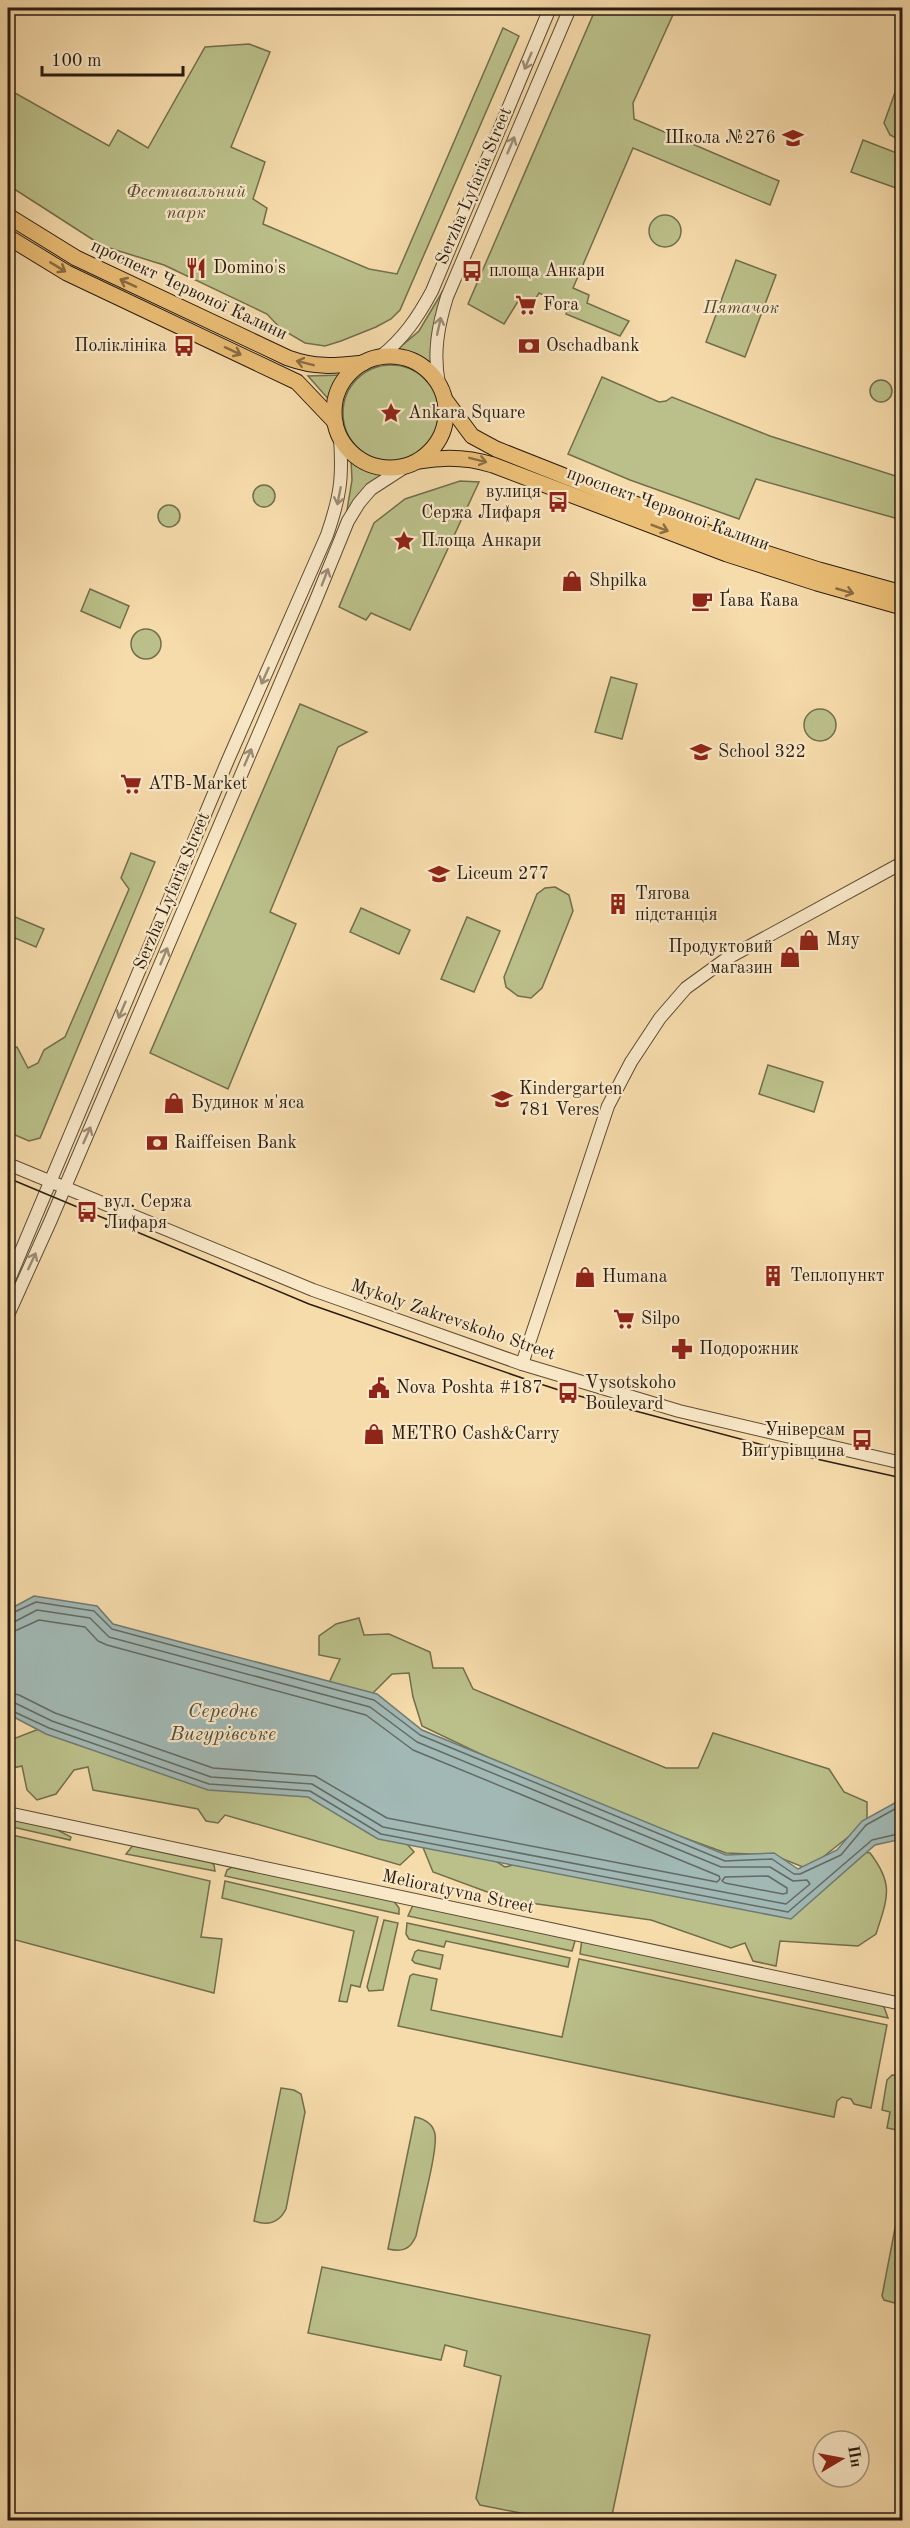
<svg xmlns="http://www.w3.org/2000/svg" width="910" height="2528" font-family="'Old Standard TT',serif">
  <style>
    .green { fill: #bbc08a; stroke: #726e4c; stroke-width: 1.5 }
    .water { fill: #a1b8b4; stroke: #717a72; stroke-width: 1.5 }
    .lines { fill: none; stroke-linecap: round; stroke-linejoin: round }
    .shore { stroke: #656a62; stroke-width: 1.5 }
    .minor-casing { stroke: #5c4c36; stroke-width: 14 }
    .major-casing { stroke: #291c0f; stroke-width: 17 }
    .minor { stroke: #f9e8c8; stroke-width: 12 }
    .major { stroke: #ebbe76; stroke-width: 15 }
    .tram { stroke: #291c0f; stroke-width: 1.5 }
    .oneway { stroke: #9b8c75 }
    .oneway2 { stroke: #8a6d42 }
    .labels { text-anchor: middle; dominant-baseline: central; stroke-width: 4.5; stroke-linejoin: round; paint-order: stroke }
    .poi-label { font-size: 18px; fill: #291c0f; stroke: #f9e8c8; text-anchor: start }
    .street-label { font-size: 18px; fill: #291c0f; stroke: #f9e8c8 }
    .park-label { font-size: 18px; font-style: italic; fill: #554d34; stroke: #f9e8c8 }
    .water-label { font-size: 20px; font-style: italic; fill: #4d4b41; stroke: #f9e8c8 }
  </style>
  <rect width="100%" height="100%" fill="#f6dbab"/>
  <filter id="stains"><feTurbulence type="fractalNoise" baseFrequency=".00333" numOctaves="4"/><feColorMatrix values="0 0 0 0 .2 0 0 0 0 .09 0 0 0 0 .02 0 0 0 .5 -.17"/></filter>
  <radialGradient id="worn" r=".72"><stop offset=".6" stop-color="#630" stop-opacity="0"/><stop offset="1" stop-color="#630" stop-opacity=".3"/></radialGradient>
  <g class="green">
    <polygon points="596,8 676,8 633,103 634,119 779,181 770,205 633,148 573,288 589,295 587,303 629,321 620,336 566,314 568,306 539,293 533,303 520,298 504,324 468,304"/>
    <polygon points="503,28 519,36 400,310 391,319 376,327 341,341 325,346 305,343 281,329 267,314 164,265 106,247 95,241 8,185 8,89 109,146 118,130 148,148 205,47 249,44 270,52 231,147 265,162 253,199 267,208 263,224 369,269 397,274"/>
    <polygon points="902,73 902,141 890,135 884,123"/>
    <polygon points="863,140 902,155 902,181 899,189 851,172"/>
    <circle cx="665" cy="231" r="16"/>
    <polygon points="736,260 776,275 745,357 706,342"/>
    <polygon points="444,289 437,310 433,364 417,354 398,349 419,331"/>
    <circle cx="391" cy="413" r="48"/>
    <polygon points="342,375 334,388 331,402 308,376"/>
    <polygon points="602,377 659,402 666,401 672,397 770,436 902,478 902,520 756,479 739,519 630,480 568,454"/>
    <circle cx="881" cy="391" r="11"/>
    <polygon points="351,460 366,470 383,475 346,516 352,480"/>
    <polygon points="460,481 479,482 410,630 371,613 366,620 339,607 374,523 405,499"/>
    <circle cx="264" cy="496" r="11"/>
    <circle cx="169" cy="516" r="11"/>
    <polygon points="90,589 129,606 120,628 81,611"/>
    <circle cx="146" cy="644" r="15"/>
    <polygon points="611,677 637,684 622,739 595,732"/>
    <polygon points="300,704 367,732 338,747 270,912 296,924 228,1089 150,1053"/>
    <circle cx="820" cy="725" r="16"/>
    <polygon points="131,853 155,862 40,1138 29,1141 8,1132 8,1051 17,1047 28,1068 38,1063 44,1050 65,1037 129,889 121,878"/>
    <polygon points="555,887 569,895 573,911 542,988 531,998 518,996 506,987 504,977 537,894 545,888"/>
    <polygon points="361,908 410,930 399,954 350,932"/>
    <polygon points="8,914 44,929 36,947 8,935"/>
    <polygon points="467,917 500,931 474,992 441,979"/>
    <polygon points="768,1065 823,1082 814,1112 759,1094"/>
    <polygon points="359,1618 364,1635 389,1634 430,1652 433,1668 463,1668 473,1689 666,1768 698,1768 713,1733 829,1769 844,1792 867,1802 867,1822 808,1869 773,1855 726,1853 564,1794 422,1726 413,1697 409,1673 392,1674 369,1697 327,1687 340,1659 319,1655 319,1636 336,1624"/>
    <polygon points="44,1727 323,1793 394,1829 414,1852 400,1865 225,1815 218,1823 206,1821 198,1809 93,1790 88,1767 74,1770 56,1794 37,1800 27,1790 22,1766 8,1769 8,1741"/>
    <polygon points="8,1817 52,1827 71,1837 70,1840 8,1826"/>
    <polygon points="8,1834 210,1881 201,1937 222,1939 214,1993 8,1938"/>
    <path d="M455,1836L505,1867L545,1858L726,1896L864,1852L870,1853C895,1885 887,1899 876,1934L858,1946L780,1941L776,1966L753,1961L745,1943L731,1948L651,1920L509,1900L433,1872L422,1845Z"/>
    <polygon points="134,1844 208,1859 214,1865 215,1871 126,1854"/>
    <polygon points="232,1867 393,1900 399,1908 399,1914 225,1876 227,1870"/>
    <polygon points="225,1881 378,1917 360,1987 351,1985 347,2002 339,2001 354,1931 222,1898"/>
    <polygon points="413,1905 573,1937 575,1941 572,1951 408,1916"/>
    <polygon points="384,1920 398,1923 383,1990 369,1991 367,1987"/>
    <polygon points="407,1923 570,1958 568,1967 446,1941 444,1947 409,1939 406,1934"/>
    <polygon points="582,1939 878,2003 884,2007 888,2018 580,1954"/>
    <polygon points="418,1950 443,1955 440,1969 415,1963 412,1960 415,1952"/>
    <polygon points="579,1959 887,2025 871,2108 854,2104 851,2099 842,2097 837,2101 834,2117 398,2026 410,1976 413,1974 437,1979 431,2010 562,2037"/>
    <polygon points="892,2075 902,2076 902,2131 887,2128 890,2112 882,2110 887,2080"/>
    <path d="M281,2088L294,2090L301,2094L305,2112L286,2209C279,2223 268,2226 254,2221Z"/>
    <path d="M415,2117C425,2119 433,2124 435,2134C438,2151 420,2215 416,2236C410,2250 402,2252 388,2249Z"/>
    <polygon points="902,2192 902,2305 884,2300 882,2296"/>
    <polygon points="322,2267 650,2335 611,2520 556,2520 480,2505 476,2498 501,2376 464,2366 467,2351 445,2345 441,2360 308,2333"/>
  </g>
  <polygon class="water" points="34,1596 97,1606 113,1624 377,1694 422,1730 726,1855 774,1853 798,1869 837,1850 862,1821 902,1799 902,1839 875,1845 791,1919 378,1839 308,1797 208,1790 46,1734 8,1714 8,1610"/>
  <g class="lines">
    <g class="shore">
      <polyline points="8,1615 36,1602 94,1611 112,1629 374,1700 420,1735 725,1861 772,1859 794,1874 800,1874 841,1855 866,1825 902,1805"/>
      <polyline points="8,1623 14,1622 37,1610 90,1618 109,1637 370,1707 417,1742 721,1867 770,1867 793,1881 807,1880 810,1884 786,1904 383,1827 312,1784 211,1777 52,1721 15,1703 8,1701"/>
      <polyline points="8,1632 17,1630 39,1620 85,1627 98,1641 107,1645 366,1715 413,1750 719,1876 720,1879 717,1882 387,1818 315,1776 213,1768 55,1713 19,1695 8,1692"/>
      <polyline points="8,1709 49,1728 209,1784 310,1791 381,1834 788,1912 872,1840 902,1833"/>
      <polygon points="768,1876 787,1888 787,1893 783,1894 725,1883 722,1881 725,1877"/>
    </g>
    <defs>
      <g id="minor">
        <path d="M380,357C404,338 418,317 432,291L550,8"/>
        <path d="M439,384C433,353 438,326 447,297L570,8"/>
        <polyline points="8,1164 313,1290 522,1364 679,1411 902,1463"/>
        <path d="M8,1282L228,760L327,535C340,497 343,479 340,438"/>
        <polyline points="8,1315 50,1222 315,602 348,521 359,503 371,489 405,467"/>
        <polyline points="522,1364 608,1106 631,1062 660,1018 686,988 726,959 902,863"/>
        <polyline points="8,1813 902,2004"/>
      </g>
      <g id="major">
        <path d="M8,216L76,258L288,358C316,368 334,366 363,363"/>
        <polyline points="8,237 67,273 297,382 335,422"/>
        <circle cx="390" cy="412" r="56"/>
        <polyline points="446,401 472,436 496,449 731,542 819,570 902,593"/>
        <path d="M420,461C446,456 468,457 493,465L727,554L817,583L902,607"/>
      </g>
    </defs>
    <use href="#minor" class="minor-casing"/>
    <use href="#major" class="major-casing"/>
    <use href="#minor" class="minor"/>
    <use href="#major" class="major"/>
    <polyline class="tram" points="8,1178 309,1304 525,1379 568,1393 812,1458 902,1478"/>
  </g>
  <defs><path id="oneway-shaft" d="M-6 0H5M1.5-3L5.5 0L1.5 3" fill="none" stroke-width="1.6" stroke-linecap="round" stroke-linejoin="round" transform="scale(1.5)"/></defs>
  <g class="oneway">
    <use href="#oneway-shaft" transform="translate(528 61) rotate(113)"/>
    <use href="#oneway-shaft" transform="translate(511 145) rotate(-67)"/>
    <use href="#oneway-shaft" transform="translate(439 326) rotate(-78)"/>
    <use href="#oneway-shaft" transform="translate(339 496) rotate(101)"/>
    <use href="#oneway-shaft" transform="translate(325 577) rotate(-69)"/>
    <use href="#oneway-shaft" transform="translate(265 676) rotate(114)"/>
    <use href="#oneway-shaft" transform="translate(248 757) rotate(-67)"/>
    <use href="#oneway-shaft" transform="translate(164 956) rotate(-67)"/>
    <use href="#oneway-shaft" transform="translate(122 1010) rotate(113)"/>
    <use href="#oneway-shaft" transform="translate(87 1135) rotate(-66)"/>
    <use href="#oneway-shaft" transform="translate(32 1261) rotate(-65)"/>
  </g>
  <g class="oneway2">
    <use href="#oneway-shaft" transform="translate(58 267) rotate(31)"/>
    <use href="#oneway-shaft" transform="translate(128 283) rotate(-155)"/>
    <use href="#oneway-shaft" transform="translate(233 351) rotate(25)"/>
    <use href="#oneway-shaft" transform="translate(305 363) rotate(-166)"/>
    <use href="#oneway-shaft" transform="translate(478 460) rotate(14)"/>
    <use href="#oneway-shaft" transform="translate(660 528) rotate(21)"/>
    <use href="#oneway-shaft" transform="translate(845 591) rotate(16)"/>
  </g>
  <defs>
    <symbol id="school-bare" viewBox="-9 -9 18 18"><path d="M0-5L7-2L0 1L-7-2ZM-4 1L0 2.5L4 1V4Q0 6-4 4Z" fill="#8f2418" stroke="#f9e8c8" stroke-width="2.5" paint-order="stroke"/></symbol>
    <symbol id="restaurant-bare" viewBox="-9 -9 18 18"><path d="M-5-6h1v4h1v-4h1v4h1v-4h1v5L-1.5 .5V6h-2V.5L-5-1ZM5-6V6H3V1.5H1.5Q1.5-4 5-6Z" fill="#8f2418" stroke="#f9e8c8" stroke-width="2.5" paint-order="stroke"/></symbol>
    <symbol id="bus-bare" viewBox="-9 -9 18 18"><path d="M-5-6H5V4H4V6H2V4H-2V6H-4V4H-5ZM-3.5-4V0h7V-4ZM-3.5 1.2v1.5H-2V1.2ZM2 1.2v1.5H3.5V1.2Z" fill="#8f2418" stroke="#f9e8c8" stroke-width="2.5" paint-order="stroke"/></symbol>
    <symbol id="supermarket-bare" viewBox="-9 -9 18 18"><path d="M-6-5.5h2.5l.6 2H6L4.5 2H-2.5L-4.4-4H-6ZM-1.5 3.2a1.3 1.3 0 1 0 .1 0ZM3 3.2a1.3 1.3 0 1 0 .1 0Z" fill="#8f2418" stroke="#f9e8c8" stroke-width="2.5" paint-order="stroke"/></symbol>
    <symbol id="bank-bare" viewBox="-9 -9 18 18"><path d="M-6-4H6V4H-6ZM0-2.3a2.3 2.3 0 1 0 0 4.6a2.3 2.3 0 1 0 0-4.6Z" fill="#8f2418" stroke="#f9e8c8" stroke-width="2.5" paint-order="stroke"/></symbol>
    <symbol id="sight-bare" viewBox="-9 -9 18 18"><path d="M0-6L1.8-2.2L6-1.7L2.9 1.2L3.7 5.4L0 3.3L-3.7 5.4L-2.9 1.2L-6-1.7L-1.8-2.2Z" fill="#8f2418" stroke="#f9e8c8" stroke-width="2.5" paint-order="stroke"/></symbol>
    <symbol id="shop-bare" viewBox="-9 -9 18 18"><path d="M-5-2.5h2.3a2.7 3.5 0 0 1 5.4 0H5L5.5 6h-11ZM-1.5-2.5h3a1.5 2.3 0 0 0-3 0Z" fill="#8f2418" stroke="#f9e8c8" stroke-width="2.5" paint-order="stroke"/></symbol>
    <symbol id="cafe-bare" viewBox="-9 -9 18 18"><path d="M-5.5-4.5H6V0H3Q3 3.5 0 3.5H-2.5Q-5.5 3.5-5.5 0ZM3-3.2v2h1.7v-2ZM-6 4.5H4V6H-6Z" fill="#8f2418" stroke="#f9e8c8" stroke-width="2.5" paint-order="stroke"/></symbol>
    <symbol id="building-bare" viewBox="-9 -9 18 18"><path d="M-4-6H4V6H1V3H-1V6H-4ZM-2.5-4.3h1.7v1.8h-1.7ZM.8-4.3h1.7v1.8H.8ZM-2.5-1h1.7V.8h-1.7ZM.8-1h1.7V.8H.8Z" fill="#8f2418" stroke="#f9e8c8" stroke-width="2.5" paint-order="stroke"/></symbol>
    <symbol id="pharmacy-bare" viewBox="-9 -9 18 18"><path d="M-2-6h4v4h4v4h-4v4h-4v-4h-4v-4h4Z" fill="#8f2418" stroke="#f9e8c8" stroke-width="2.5" paint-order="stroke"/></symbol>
    <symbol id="civic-bare" viewBox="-9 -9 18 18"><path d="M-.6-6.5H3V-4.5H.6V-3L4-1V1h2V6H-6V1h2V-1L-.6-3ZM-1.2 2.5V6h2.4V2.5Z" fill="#8f2418" stroke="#f9e8c8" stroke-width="2.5" paint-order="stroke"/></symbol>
  </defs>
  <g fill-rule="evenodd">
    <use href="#school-bare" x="778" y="123" width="30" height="30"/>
    <use href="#restaurant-bare" x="181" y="253" width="30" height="30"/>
    <use href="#bus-bare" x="457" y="256" width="30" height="30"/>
    <use href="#supermarket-bare" x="511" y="290" width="30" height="30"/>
    <use href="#bus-bare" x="169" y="331" width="30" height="30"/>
    <use href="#bank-bare" x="514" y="331" width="30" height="30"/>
    <use href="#sight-bare" x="376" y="398" width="30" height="30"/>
    <use href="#bus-bare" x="543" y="487" width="30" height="30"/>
    <use href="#sight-bare" x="389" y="526" width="30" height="30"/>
    <use href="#shop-bare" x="557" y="566" width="30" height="30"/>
    <use href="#cafe-bare" x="687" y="586" width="30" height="30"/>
    <use href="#school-bare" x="686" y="737" width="30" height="30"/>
    <use href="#supermarket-bare" x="116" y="769" width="30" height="30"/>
    <use href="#school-bare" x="424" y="859" width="30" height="30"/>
    <use href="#building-bare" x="603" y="889" width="30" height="30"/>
    <use href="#shop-bare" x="794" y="925" width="30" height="30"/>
    <use href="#shop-bare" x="775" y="942" width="30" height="30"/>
    <use href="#school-bare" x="487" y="1084" width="30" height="30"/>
    <use href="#shop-bare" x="159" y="1088" width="30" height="30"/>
    <use href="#bank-bare" x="142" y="1128" width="30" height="30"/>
    <use href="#bus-bare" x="72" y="1197" width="30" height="30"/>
    <use href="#building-bare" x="758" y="1261" width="30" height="30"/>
    <use href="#shop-bare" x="570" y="1262" width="30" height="30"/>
    <use href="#supermarket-bare" x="609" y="1304" width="30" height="30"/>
    <use href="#pharmacy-bare" x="667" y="1334" width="30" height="30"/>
    <use href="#civic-bare" x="364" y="1373" width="30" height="30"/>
    <use href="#bus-bare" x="553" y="1378" width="30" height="30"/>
    <use href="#shop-bare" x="359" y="1419" width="30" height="30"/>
    <use href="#bus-bare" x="847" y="1425" width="30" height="30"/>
  </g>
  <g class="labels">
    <g class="poi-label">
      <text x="776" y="138" text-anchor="end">Школа №276</text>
      <text x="213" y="268">Domino's</text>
      <text x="489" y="271">площа Анкари</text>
      <text x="543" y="305">Fora</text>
      <text x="167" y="346" text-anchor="end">Поліклініка</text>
      <text x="546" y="346">Oschadbank</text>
      <text x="408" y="413">Ankara Square</text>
      <text x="541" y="492" text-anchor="end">вулиця<tspan x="541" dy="21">Сержа Лифаря</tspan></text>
      <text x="421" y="541">Площа Анкари</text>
      <text x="589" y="581">Shpilka</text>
      <text x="719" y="601">Ґава Кава</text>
      <text x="718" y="752">School 322</text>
      <text x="148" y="784">ATB-Market</text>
      <text x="456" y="874">Liceum 277</text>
      <text x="635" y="894">Тягова<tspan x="635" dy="21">пiдстанцiя</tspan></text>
      <text x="826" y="940">Мяу</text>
      <text x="773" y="947" text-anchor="end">Продуктовий<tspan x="773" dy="21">магазин</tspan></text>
      <text x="519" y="1089">Kindergarten<tspan x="519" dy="21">781 Veres</tspan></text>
      <text x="191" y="1103">Будинок м'яса</text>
      <text x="174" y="1143">Raiffeisen Bank</text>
      <text x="104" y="1202">вул. Сержа<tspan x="104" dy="21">Лифаря</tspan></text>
      <text x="790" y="1276">Теплопункт</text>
      <text x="602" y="1277">Humana</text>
      <text x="641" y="1319">Silpo</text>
      <text x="699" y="1349">Подорожник</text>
      <text x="585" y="1383">Vysotskoho<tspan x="585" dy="21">Boulevard</tspan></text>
      <text x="396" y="1388">Nova Poshta #187</text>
      <text x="845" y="1430" text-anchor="end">Універсам<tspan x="845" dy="21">Виґурівщина</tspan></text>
      <text x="391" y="1434">METRO Cash&amp;Carry</text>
    </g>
    <g class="street-label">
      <text transform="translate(474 186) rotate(-67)">Serzha Lyfaria Street</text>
      <text transform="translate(189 290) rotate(25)">проспект Червоної Калини</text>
      <text transform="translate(668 509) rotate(20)">проспект Червоної Калини</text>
      <text transform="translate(172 891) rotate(-67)">Serzha Lyfaria Street</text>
      <text transform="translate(453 1320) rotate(19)">Mykoly Zakrevskoho Street</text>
      <text transform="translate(458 1892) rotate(12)">Melioratyvna Street</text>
    </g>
    <g class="park-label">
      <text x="186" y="192">Фестивальний<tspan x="186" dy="21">парк</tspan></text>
      <text x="741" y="308">Пятачок</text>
    </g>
    <g class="water-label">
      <text x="223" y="1712">Середнє<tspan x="223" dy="23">Вигурівське</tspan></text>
    </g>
  </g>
  <rect width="910" height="2528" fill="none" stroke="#f6dbab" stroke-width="30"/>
  <rect x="9" y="9" width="892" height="2510" fill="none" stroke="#291c0f" stroke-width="3"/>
  <rect x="15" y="15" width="880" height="2498" fill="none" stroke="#291c0f" stroke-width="1.5"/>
  <g transform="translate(841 2459) rotate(80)"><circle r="28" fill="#f9e8c8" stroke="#a6967e" stroke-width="1.5"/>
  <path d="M0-4.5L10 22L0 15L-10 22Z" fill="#8f2418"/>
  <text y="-9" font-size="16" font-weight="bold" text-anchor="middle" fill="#291c0f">Пн</text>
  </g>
  <path d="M42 66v9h141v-9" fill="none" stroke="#291c0f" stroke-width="3"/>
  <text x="51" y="66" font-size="18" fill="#291c0f" stroke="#f9e8c8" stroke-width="4.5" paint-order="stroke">100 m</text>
  <rect width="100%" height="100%" filter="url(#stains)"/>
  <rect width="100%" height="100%" fill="url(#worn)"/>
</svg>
